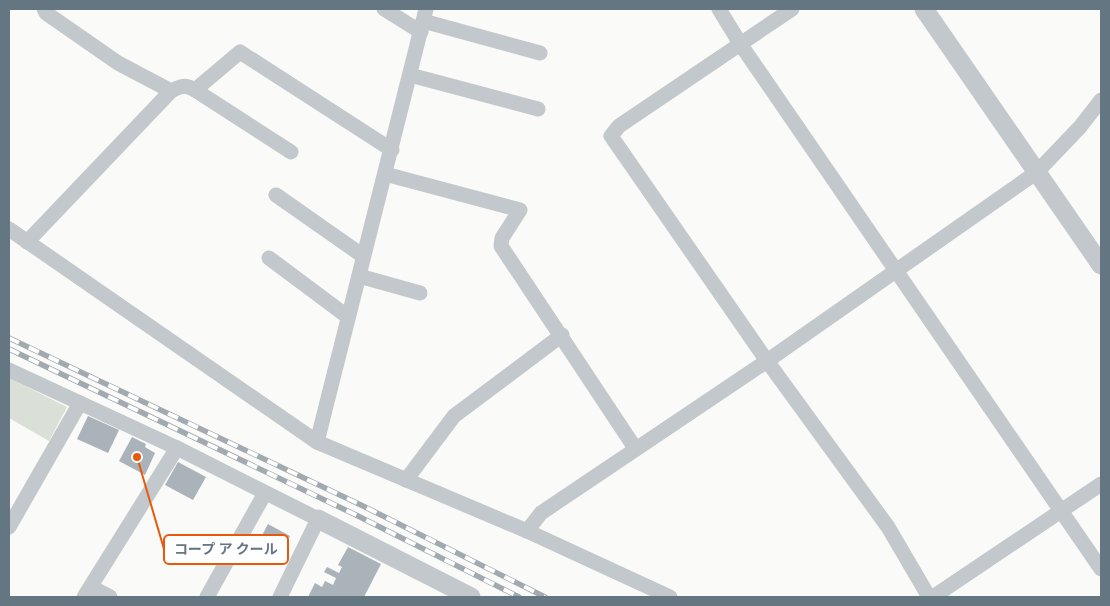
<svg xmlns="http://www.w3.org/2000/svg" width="1110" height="606" font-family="'DM Sans','Noto Sans JP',sans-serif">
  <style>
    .park { fill: #dadfd7 }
    .building { fill: #aab3b9 }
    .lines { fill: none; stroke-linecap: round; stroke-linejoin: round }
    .minor { stroke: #c3c8cc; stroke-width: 15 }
    .tertiary { stroke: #c3c8cc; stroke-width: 19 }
    .rail-casing { stroke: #a2aab0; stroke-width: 5.5 }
    .rail { stroke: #fff; stroke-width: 4; stroke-dasharray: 11; stroke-linecap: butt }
    .leader { fill: none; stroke: #e8590c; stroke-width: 2 }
    .callout-dot { fill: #e8590c; stroke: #fff; stroke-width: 2 }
    .callout { fill: #fff; stroke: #e8590c; stroke-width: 2 }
    .callout-label { font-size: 14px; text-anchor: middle; font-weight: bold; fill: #657683 }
  </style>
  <rect width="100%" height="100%" fill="#fafaf8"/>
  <polygon class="park" points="9,378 67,407 49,441 9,418"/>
  <g class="building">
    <polygon points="88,416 119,430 108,453 77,439"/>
    <polygon points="132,437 146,444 145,447 155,453 145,475 119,461"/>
    <polygon points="178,462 206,477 193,500 165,485"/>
    <polygon points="268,524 290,536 278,558 256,547"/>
    <polygon points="348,547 381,564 364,597 308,597 315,583 322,587 325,581 333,585 336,578 324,572 327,567 339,573 342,567 338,565"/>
  </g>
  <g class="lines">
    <g class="minor">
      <polyline points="44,9 46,13 118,63 171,91"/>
      <polyline points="384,9 421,32"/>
      <polyline points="719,9 741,45 1101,569"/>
      <polyline points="792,9 619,126 611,136 767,361 888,527 929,597"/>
      <polyline points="423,21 540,53"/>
      <polyline points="410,75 538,109"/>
      <polyline points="195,90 240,52 392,150"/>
      <polyline points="385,174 520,210 502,238 501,246 635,448"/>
      <polyline points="276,195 363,256"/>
      <polyline points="9,229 317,442 527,531 670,597"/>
      <path d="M27,242L171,91C181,86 185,84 195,90L291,152"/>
      <polyline points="269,258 348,317"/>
      <polyline points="359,276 420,293"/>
      <polyline points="9,370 177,448 318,519 280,597"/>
      <polyline points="317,442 426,9"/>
      <polyline points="406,480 454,416 562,335"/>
      <polyline points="9,527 80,403"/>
      <polyline points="527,531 541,513 767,361 1037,172 1080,127 1101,100"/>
      <polyline points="91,587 110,597"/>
      <polyline points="84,597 177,448"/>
      <polyline points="207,597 265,493"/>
      <polyline points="933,597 1101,484"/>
    </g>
    <g class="tertiary">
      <polyline points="924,9 1101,265"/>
      <polyline points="318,519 471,597"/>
    </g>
    <defs>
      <g id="rail">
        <polyline points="9,338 361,505 545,597"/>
        <polyline points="9,349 356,515 519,597"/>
      </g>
    </defs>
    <use href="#rail" class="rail-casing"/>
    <use href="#rail" class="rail"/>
  </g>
  <path class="leader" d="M137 457L164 549"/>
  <circle class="callout-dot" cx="137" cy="457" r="5"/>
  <rect class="callout" x="164" y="535" width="124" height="29" rx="5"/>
  <g class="callout-label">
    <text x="226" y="554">コープ ア クール</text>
  </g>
  <rect width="1110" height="606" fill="none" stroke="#657683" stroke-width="20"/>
</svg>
